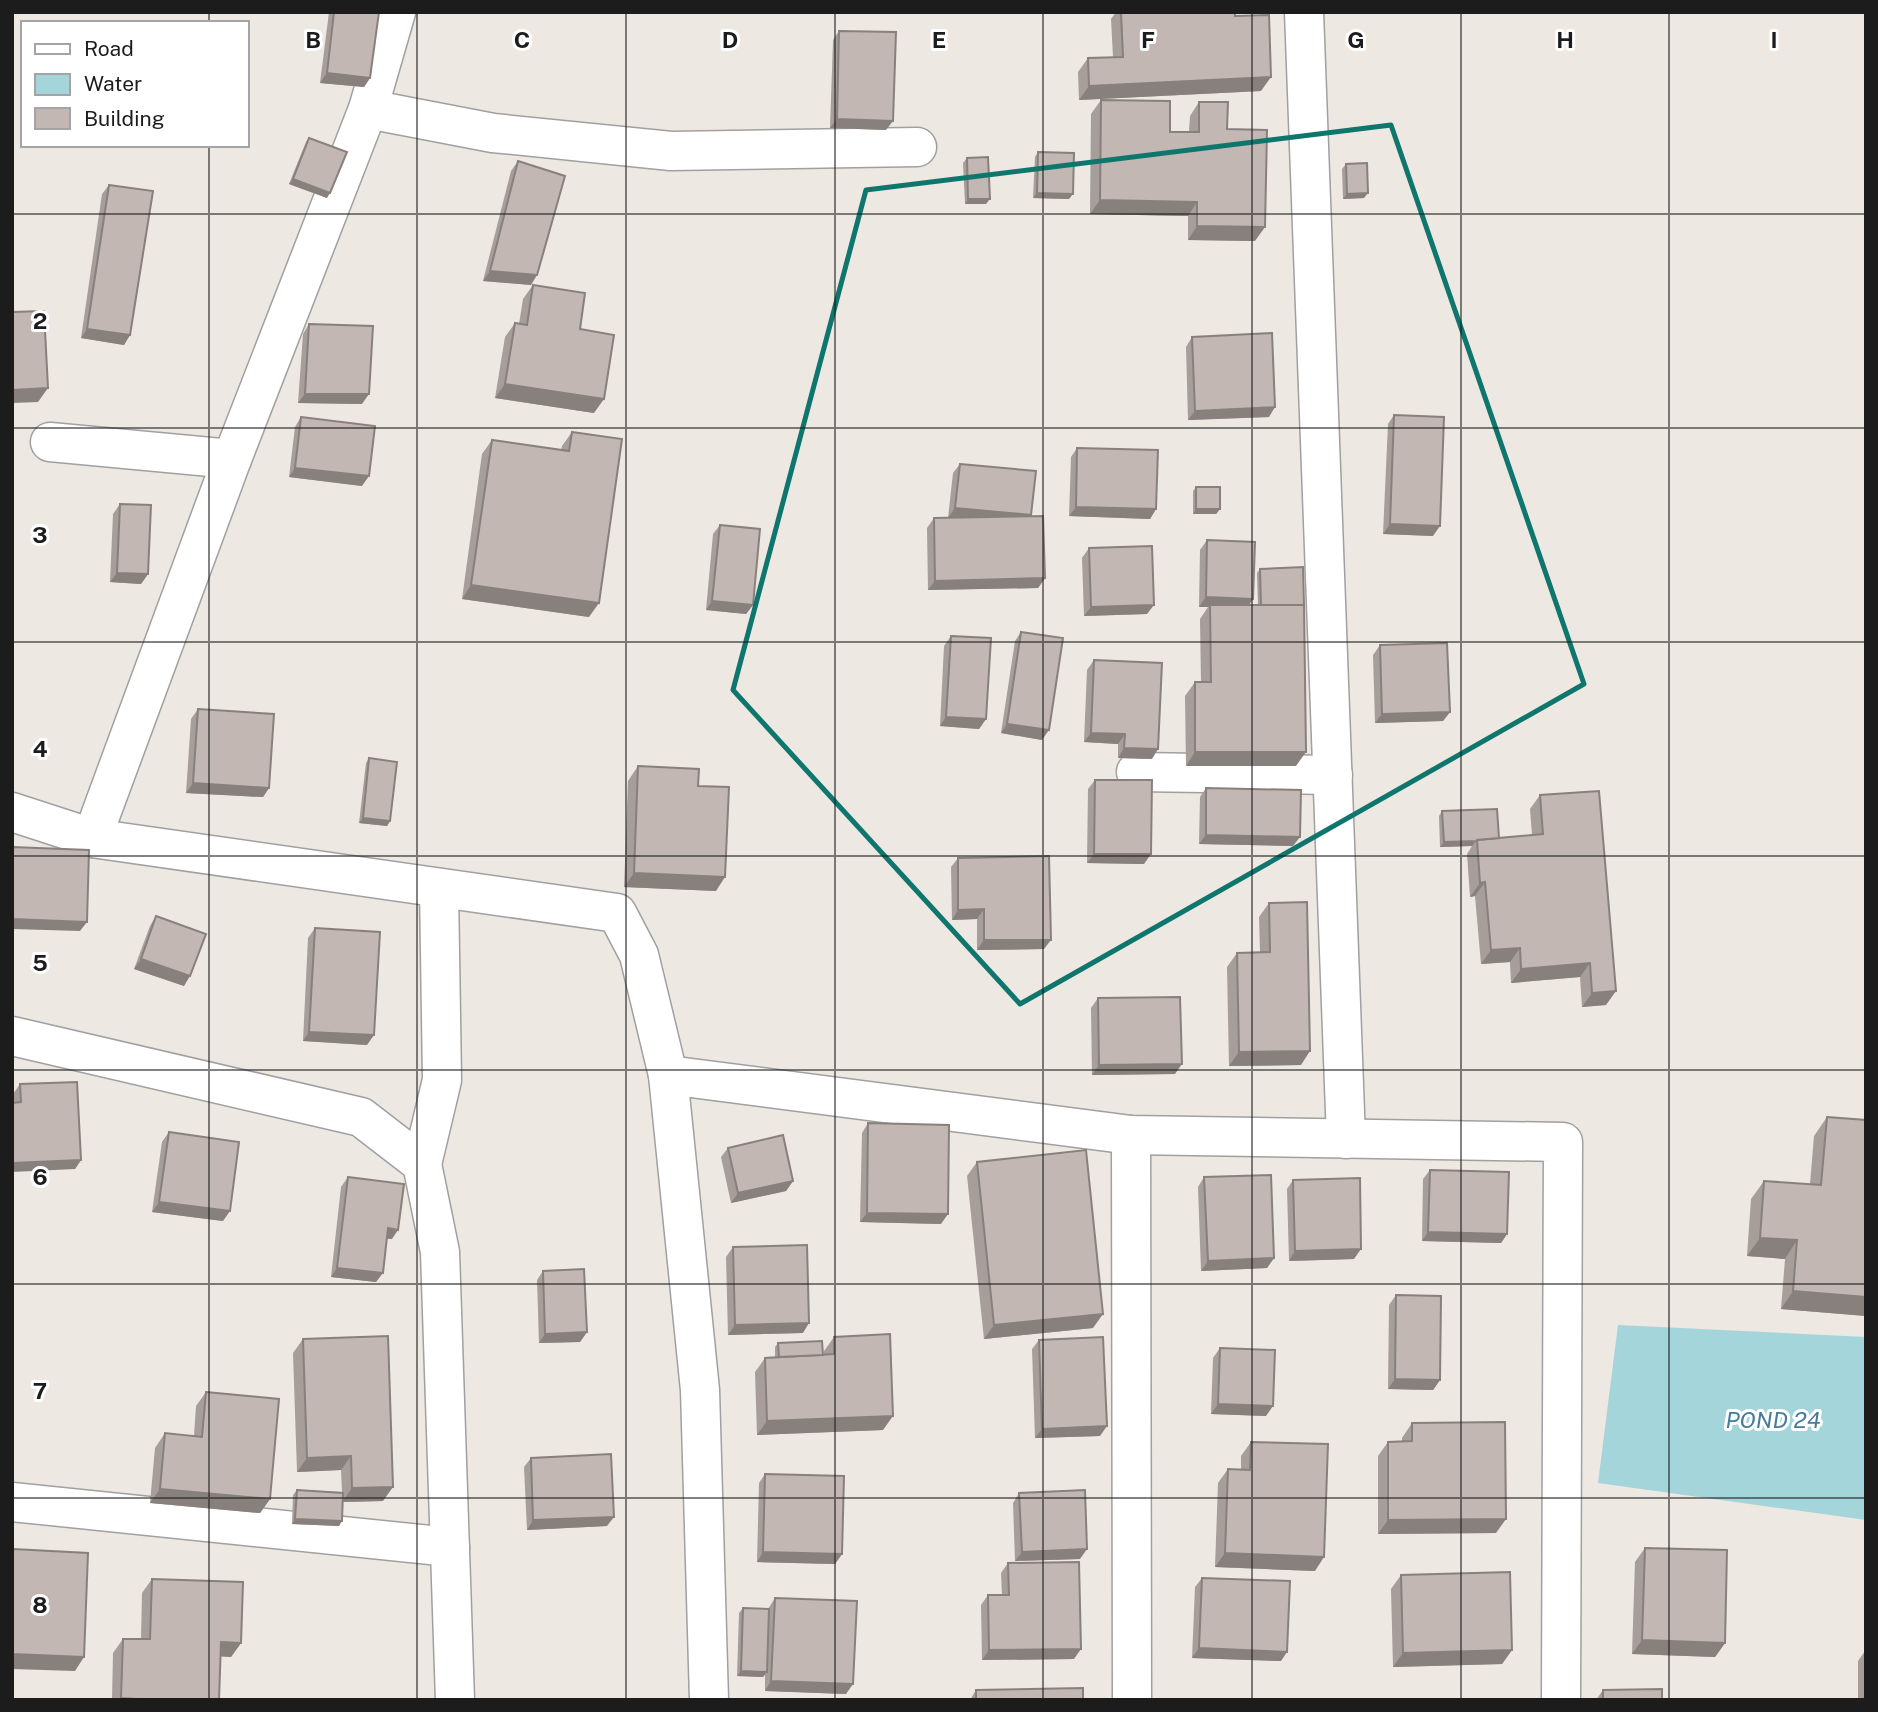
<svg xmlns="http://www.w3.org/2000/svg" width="1878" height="1712" font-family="'Public Sans',sans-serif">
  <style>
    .water { fill: #a3d5da }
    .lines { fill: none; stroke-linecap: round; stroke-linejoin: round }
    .minor-casing { stroke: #a0a0a0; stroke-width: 41 }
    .minor { stroke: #fff; stroke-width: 38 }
    .wall { fill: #a79d99 }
    .shaded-wall { fill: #88807d }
    .building { fill: #c2b7b2; stroke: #88807d; stroke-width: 2 }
    .marked { fill: none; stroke: #0f766e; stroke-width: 5; stroke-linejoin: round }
    .grid { fill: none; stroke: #1c1c1c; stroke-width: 2; stroke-opacity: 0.55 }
    .labels { text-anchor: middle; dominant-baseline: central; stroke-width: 6; stroke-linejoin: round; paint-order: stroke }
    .water-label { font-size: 23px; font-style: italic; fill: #467b99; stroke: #fff }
    .grid-label { font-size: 23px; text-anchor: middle; font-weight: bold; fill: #1c1c1c; stroke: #fff; stroke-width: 6; stroke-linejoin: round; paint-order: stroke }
  </style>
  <rect width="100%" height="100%" fill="#ede8e2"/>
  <polygon class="water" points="1618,1325 1866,1337 1866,1520 1598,1483"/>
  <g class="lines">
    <defs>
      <g id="minor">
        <polyline points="1304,12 1346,1139"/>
        <polyline points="368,109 493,133 671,151 917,147"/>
        <polyline points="50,442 232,459 368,109 396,12"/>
        <polyline points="1136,772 1333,775"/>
        <polyline points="12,812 92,838 232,459"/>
        <polyline points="92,838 617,913 639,955 668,1075"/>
        <polyline points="12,1036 361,1117 422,1164 440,1252 455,1700"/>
        <polyline points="1131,1135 1132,1700"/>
        <polyline points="422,1164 442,1080 439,888"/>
        <polyline points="12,1502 450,1547"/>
        <polyline points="709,1700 700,1390 668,1075 1131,1135 1563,1142 1561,1700"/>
      </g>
    </defs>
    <use href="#minor" class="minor-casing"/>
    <use href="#minor" class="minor"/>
  </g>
  <g class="wall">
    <polygon points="329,12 379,12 370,78 364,87 320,83"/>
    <polygon points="1116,12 1235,12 1235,16 1261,91 1079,100 1078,72 1088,58 1113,57 1111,19"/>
    <polygon points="839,31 886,130 830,128 833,40"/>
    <polygon points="1101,100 1170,132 1189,132 1190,116 1199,102 1227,129 1255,241 1188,240 1188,216 1090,214 1091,114"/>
    <polygon points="309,138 327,198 289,184 306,142"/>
    <polygon points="1038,152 1069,199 1033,198 1035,157"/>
    <polygon points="967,158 986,204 965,204 963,163"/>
    <polygon points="518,161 531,285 483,281 511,171"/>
    <polygon points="1346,164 1364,198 1343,199 1342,169"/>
    <polygon points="109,185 130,335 124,345 81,338 102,194"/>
    <polygon points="533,285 580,329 594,413 495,398 505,337 515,323 519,324 523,299"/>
    <polygon points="309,324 362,404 298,403 303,334"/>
    <polygon points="1192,337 1269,417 1188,420 1186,347"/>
    <polygon points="1394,415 1433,536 1383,534 1388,424"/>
    <polygon points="301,417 362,486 289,477 295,427"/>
    <polygon points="572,432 589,617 462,599 482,454 492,440 561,450 562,446"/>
    <polygon points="1077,448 1156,509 1150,519 1069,516 1071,457"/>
    <polygon points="960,464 1031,515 1045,578 1038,588 928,590 927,528 934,518 948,518 953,473"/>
    <polygon points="1196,487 1220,509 1216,514 1193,514 1193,491"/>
    <polygon points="120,504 148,574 141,584 110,582 113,514"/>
    <polygon points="720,525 753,605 746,614 706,610 713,534"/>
    <polygon points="1207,540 1249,605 1258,605 1257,573 1260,569 1296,766 1186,766 1185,696 1195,682 1201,682 1200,619 1208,607 1199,607 1200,550"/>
    <polygon points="1089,548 1147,614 1084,616 1082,558"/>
    <polygon points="1021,632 1042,740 1001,733 1015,641"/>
    <polygon points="951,636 986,719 979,729 940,726 944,646"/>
    <polygon points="1380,645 1450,712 1443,721 1375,723 1373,655"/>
    <polygon points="1094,660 1152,759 1118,758 1118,744 1084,742 1087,670"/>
    <polygon points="198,709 269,788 263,797 186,793 191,719"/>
    <polygon points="369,758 390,821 387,826 359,823 366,763"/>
    <polygon points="638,766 716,891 624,887 628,781"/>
    <polygon points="1095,780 1144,864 1087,863 1088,789"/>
    <polygon points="1206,788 1293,846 1199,844 1200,797"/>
    <polygon points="1540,795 1606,1005 1582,1007 1580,977 1511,983 1510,962 1481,964 1475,896 1470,897 1467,854 1472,846 1440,847 1439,816 1442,811 1499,838 1532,835 1530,809"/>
    <polygon points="958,858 1044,949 977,950 977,919 952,920 951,867"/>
    <polygon points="1269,903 1301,1065 1229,1066 1227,967 1237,953 1260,952 1259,917"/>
    <polygon points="156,916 184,986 134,969 150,926"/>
    <polygon points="315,928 367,1045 303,1041 308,938"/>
    <polygon points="1098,998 1175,1074 1092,1075 1091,1008"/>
    <polygon points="20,1084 81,1160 75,1169 14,1103 13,1094"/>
    <polygon points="1827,1117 1866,1316 1781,1309 1785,1259 1747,1256 1751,1199 1764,1181 1810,1184 1814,1136"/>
    <polygon points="868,1123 941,1224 860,1222 862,1133"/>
    <polygon points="169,1132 223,1221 152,1212 162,1142"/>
    <polygon points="728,1148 793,1181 786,1191 731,1203 721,1157"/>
    <polygon points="977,1162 1093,1328 984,1339 967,1176"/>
    <polygon points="1430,1170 1507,1234 1501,1243 1422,1241 1423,1179"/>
    <polygon points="348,1177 392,1239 387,1239 376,1282 331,1277 341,1187"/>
    <polygon points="1204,1177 1274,1258 1267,1268 1201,1271 1198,1187"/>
    <polygon points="1293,1180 1354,1259 1289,1261 1287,1189"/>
    <polygon points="733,1247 803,1333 728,1335 726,1257"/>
    <polygon points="543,1271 587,1332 580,1342 539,1343 537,1280"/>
    <polygon points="1396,1295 1440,1380 1433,1390 1388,1389 1389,1305"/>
    <polygon points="834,1337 883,1430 757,1435 755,1372 765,1358 775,1357 775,1347 778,1343 824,1355 824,1351"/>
    <polygon points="303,1339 383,1501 343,1502 339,1526 292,1524 293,1495 297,1490 342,1492 341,1470 297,1472 293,1353"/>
    <polygon points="1039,1340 1100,1436 1035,1438 1032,1349"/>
    <polygon points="1220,1348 1266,1416 1211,1414 1213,1358"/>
    <polygon points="206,1392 270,1499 260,1513 150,1503 155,1448 165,1433 194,1436 196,1406"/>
    <polygon points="1412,1423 1496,1533 1378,1534 1378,1456 1388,1442 1402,1441 1402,1438"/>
    <polygon points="1251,1442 1315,1571 1215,1567 1218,1483 1228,1469 1241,1470 1241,1456"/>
    <polygon points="531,1458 607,1526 527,1530 524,1467"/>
    <polygon points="765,1474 842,1554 835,1564 757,1562 759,1483"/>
    <polygon points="1019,1493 1080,1559 1015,1561 1013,1503"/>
    <polygon points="1645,1548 1725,1643 1715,1657 1632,1654 1635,1562"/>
    <polygon points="1008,1563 1074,1659 982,1660 981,1605 988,1595 1002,1595 1001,1573"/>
    <polygon points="1401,1575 1512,1650 1502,1664 1393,1667 1391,1589"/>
    <polygon points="1202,1578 1281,1661 1192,1658 1195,1587"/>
    <polygon points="152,1579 241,1643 231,1657 221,1656 219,1700 112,1700 113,1653 123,1639 141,1639 142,1593"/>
    <polygon points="775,1598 846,1694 765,1691 765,1674 763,1677 737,1676 739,1613 743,1608 768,1609"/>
    <polygon points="1865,1651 1866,1700 1858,1700 1858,1661"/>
    <polygon points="976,1690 1083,1700 970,1700"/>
    <polygon points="1603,1690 1662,1700 1596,1700"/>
  </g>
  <g class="shaded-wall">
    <polygon points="327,73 370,78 364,87 320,83"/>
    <polygon points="1271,77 1261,91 1079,100 1089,86"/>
    <polygon points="837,119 893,121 886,130 830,128"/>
    <polygon points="293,179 330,193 327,198 289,184"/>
    <polygon points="1037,193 1073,194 1069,199 1033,198"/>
    <polygon points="1368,193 1364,198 1343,199 1347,194"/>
    <polygon points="968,199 990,199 986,204 965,204"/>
    <polygon points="1100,200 1197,202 1188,216 1090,214"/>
    <polygon points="1197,226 1265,227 1255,241 1188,240"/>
    <polygon points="490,271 537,275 531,285 483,281"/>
    <polygon points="87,329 130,335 124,345 81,338"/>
    <polygon points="505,384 604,399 594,413 495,398"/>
    <polygon points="48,388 38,402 12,403 12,390"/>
    <polygon points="305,394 369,394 362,404 298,403"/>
    <polygon points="1275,407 1269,417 1188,420 1195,411"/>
    <polygon points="295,468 369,476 362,486 289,477"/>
    <polygon points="1076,507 1156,509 1150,519 1069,516"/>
    <polygon points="955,508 1031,515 1025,525 948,518"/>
    <polygon points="1196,509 1220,509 1216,514 1193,514"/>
    <polygon points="1390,524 1440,526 1433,536 1383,534"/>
    <polygon points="117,573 148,574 141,584 110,582"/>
    <polygon points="1045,578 1038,588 928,590 935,581"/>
    <polygon points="471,585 599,603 589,617 462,599"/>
    <polygon points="1206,597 1253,599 1247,608 1210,605 1208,607 1199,607"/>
    <polygon points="712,601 753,605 746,614 706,610"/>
    <polygon points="1154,605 1147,614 1084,616 1091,607"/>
    <polygon points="1450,712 1443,721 1375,723 1382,714"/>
    <polygon points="946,717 986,719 979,729 940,726"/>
    <polygon points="1007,724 1049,730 1042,740 1001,733"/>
    <polygon points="1091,733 1125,734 1118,744 1084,742"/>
    <polygon points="1124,748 1158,749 1152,759 1118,758"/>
    <polygon points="1195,752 1306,752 1296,766 1186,766"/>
    <polygon points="193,783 269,788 263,797 186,793"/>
    <polygon points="363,818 390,821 387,826 359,823"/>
    <polygon points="1206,835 1300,837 1293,846 1199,844"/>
    <polygon points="1476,841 1472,846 1440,847 1444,842"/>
    <polygon points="1094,854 1151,854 1144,864 1087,863"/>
    <polygon points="634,873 725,877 716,891 624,887"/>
    <polygon points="1485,882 1475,896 1470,897 1480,883"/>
    <polygon points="984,909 977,919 952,920 958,910"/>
    <polygon points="12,919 87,922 80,931 12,929"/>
    <polygon points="984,940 1051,940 1044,949 977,950"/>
    <polygon points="1520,948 1510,962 1481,964 1491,950"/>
    <polygon points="141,959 190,976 184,986 134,969"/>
    <polygon points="1590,963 1580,977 1511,983 1521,969"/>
    <polygon points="1616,991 1606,1005 1582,1007 1592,993"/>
    <polygon points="309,1032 374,1035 367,1045 303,1041"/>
    <polygon points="1310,1051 1301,1065 1229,1066 1239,1052"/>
    <polygon points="1182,1064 1175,1074 1092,1075 1099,1065"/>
    <polygon points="81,1160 75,1169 12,1172 12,1163"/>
    <polygon points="793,1181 786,1191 731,1203 738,1193"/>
    <polygon points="159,1202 230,1211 223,1221 152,1212"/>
    <polygon points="867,1213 948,1214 941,1224 860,1222"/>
    <polygon points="388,1228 398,1230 392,1239 381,1238"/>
    <polygon points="1428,1232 1507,1234 1501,1243 1422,1241"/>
    <polygon points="1760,1238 1797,1240 1785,1259 1747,1256"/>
    <polygon points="1361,1249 1354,1259 1289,1261 1295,1251"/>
    <polygon points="1274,1258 1267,1268 1201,1271 1208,1261"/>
    <polygon points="337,1268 383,1273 376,1282 331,1277"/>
    <polygon points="1793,1291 1866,1297 1866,1316 1781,1309"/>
    <polygon points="1103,1314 1093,1328 984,1339 994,1325"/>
    <polygon points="809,1323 803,1333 728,1335 735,1325"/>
    <polygon points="587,1332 580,1342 539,1343 545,1334"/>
    <polygon points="1395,1379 1440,1380 1433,1390 1388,1389"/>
    <polygon points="1218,1404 1273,1406 1266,1416 1211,1414"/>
    <polygon points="893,1416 883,1430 757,1435 767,1421"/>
    <polygon points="1107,1426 1100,1436 1035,1438 1042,1429"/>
    <polygon points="351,1456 341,1470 297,1472 307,1458"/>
    <polygon points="393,1487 383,1501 342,1502 352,1488"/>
    <polygon points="160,1489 270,1499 260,1513 150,1503"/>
    <polygon points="614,1517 607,1526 527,1530 533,1520"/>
    <polygon points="295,1519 342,1521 339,1526 292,1524"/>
    <polygon points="1506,1519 1496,1533 1378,1534 1388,1520"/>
    <polygon points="1087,1549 1080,1559 1015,1561 1022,1552"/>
    <polygon points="763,1552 842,1554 835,1564 757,1562"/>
    <polygon points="1225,1553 1324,1557 1315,1571 1215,1567"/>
    <polygon points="1642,1640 1725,1643 1715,1657 1632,1654"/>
    <polygon points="221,1642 241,1643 231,1657 212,1656"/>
    <polygon points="1199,1648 1287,1652 1281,1661 1192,1658"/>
    <polygon points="1081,1649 1074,1659 982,1660 989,1650"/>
    <polygon points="1512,1650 1502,1664 1393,1667 1403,1653"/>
    <polygon points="12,1654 84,1657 75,1671 12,1669"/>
    <polygon points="741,1671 767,1672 763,1677 737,1676"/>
    <polygon points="771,1681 853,1684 846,1694 765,1691"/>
  </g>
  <g class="building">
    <polygon points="334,12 379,12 370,78 327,73"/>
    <polygon points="1121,12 1235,12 1235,16 1269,15 1271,77 1089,86 1088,58 1123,57"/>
    <polygon points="839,31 896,32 893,121 837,119"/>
    <polygon points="1101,100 1170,101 1170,132 1199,132 1199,102 1228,102 1227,129 1267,130 1265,227 1197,226 1197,202 1100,200"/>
    <polygon points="309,138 347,152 330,193 293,179"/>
    <polygon points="1038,152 1074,153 1073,194 1037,193"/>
    <polygon points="988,157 990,199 968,199 967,158"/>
    <polygon points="518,161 565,176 537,275 490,271"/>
    <polygon points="1367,163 1368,193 1347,194 1346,164"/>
    <polygon points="109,185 153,191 130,335 87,329"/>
    <polygon points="533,285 585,293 580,329 614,335 604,399 505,384 515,323 527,325"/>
    <polygon points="44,311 48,388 12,390 12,312"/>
    <polygon points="309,324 373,326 369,394 305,394"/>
    <polygon points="1272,333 1275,407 1195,411 1192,337"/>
    <polygon points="1394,415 1444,417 1440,526 1390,524"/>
    <polygon points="301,417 375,426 369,476 295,468"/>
    <polygon points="572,432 622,439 599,603 471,585 492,440 569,451"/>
    <polygon points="1077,448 1158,450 1156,509 1076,507"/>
    <polygon points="960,464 1036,471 1031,515 955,508"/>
    <rect x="1196" y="487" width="24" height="22"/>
    <polygon points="120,504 151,505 148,574 117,573"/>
    <polygon points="1043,516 1045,578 935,581 934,518"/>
    <polygon points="720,525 760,529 753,605 712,601"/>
    <polygon points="1207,540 1255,542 1253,599 1206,597"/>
    <polygon points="1152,546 1154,605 1091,607 1089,548"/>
    <polygon points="1303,567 1304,605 1261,605 1260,569"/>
    <polygon points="1210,605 1304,605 1306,752 1195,752 1195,682 1211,682"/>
    <polygon points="1021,632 1063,638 1049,730 1007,724"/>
    <polygon points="951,636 991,638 986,719 946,717"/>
    <polygon points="1447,643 1450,712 1382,714 1380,645"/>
    <polygon points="1094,660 1162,663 1158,749 1124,748 1125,734 1091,733"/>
    <polygon points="198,709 274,714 269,788 193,783"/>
    <polygon points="369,758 397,762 390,821 363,818"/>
    <polygon points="638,766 699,769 698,786 729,787 725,877 634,873"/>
    <polygon points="1095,780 1152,780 1151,854 1094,854"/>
    <polygon points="1206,788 1301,790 1300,837 1206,835"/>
    <polygon points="1599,791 1616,991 1592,993 1590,963 1521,969 1520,948 1491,950 1485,882 1480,883 1477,840 1543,834 1540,795"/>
    <polygon points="1497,809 1499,838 1477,840 1477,841 1444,842 1442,811"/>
    <polygon points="12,847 89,850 87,922 12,919"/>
    <polygon points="1049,856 1051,940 984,940 984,909 958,910 958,858"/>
    <polygon points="1307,902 1310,1051 1239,1052 1237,953 1270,952 1269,903"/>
    <polygon points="156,916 206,934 190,976 141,959"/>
    <polygon points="315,928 380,932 374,1035 309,1032"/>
    <polygon points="1180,997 1182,1064 1099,1065 1098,998"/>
    <polygon points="77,1082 81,1160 12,1163 12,1103 21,1102 20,1084"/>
    <polygon points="1827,1117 1866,1120 1866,1297 1793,1291 1797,1240 1760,1238 1764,1181 1821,1185"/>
    <polygon points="868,1123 949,1125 948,1214 867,1213"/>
    <polygon points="169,1132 239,1142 230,1211 159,1202"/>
    <polygon points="783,1135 793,1181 738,1193 728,1148"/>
    <polygon points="1086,1150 1103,1314 994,1325 977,1162"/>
    <polygon points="1430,1170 1509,1172 1507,1234 1428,1232"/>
    <polygon points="1271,1175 1274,1258 1208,1261 1204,1177"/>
    <polygon points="348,1177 404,1184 398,1230 388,1228 383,1273 337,1268"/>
    <polygon points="1360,1178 1361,1249 1295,1251 1293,1180"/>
    <polygon points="807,1245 809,1323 735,1325 733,1247"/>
    <polygon points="584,1269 587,1332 545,1334 543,1271"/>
    <polygon points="1396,1295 1441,1296 1440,1380 1395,1379"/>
    <polygon points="890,1334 893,1416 767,1421 765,1358 834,1354 834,1337"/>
    <polygon points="388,1336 393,1487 352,1488 351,1456 307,1458 303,1339"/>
    <polygon points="1103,1337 1107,1426 1042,1429 1039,1340"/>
    <polygon points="822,1341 823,1355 779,1357 778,1343"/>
    <polygon points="1220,1348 1275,1350 1273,1406 1218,1404"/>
    <polygon points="206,1392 279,1399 270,1499 160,1489 165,1433 202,1437"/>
    <polygon points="1505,1422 1506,1519 1388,1520 1388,1442 1412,1441 1412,1423"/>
    <polygon points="1251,1442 1328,1444 1324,1557 1225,1553 1228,1469 1250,1470"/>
    <polygon points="611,1454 614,1517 533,1520 531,1458"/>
    <polygon points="765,1474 844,1476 842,1554 763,1552"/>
    <polygon points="297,1490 343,1493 342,1521 295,1519"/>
    <polygon points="1085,1490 1087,1549 1022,1552 1019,1493"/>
    <polygon points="1645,1548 1727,1550 1725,1643 1642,1640"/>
    <polygon points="13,1549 88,1553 84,1657 12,1654"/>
    <polygon points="1079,1562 1081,1649 989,1650 988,1595 1009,1595 1008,1563"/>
    <polygon points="1510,1572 1512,1650 1403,1653 1401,1575"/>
    <polygon points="1202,1578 1290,1581 1287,1652 1199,1648"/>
    <polygon points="152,1579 243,1582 241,1643 221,1642 219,1700 153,1700 121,1698 123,1639 150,1639"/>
    <polygon points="775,1598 857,1601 853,1684 771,1681"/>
    <polygon points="743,1608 769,1609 767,1672 741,1671"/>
    <rect x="1865" y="1651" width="1" height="49"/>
    <polygon points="1083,1688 1083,1700 976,1700 976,1690"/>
    <polygon points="1662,1689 1662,1700 1603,1700 1603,1690"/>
  </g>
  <path class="marked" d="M1391,125L1584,684L1020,1004L733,690L866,190Z"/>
  <path class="grid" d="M209,12V23M417,12V1700M626,12V1700M835,12V1700M1043,12V1700M1252,12V1700M1461,12V1700M1669,12V1700M209,145V1700M12,214H1866M12,428H1866M12,642H1866M12,856H1866M12,1070H1866M12,1284H1866M12,1498H1866"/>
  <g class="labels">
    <g class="water-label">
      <text x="1773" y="1419">POND 24</text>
    </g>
  </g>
  <g class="grid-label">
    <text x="313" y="48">B</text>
    <text x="522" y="48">C</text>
    <text x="730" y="48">D</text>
    <text x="939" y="48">E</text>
    <text x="1148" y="48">F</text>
    <text x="1356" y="48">G</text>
    <text x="1565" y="48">H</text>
    <text x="1774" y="48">I</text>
    <text x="40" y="329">2</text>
    <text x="40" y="543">3</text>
    <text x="40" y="757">4</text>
    <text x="40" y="971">5</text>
    <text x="40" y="1185">6</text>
    <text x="40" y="1399">7</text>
    <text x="40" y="1613">8</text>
  </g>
  <rect width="1878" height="1712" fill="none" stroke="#1c1c1c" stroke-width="28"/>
  <rect x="21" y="21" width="228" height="126" fill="#ffffff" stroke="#a4a4a4" stroke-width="2"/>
  <rect x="35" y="44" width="35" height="10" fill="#ffffff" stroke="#a4a4a4" stroke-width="2"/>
  <text x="84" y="56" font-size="21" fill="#1c1c1c">Road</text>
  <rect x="35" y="74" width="35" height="21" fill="#a3d5da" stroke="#a4a4a4" stroke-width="2"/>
  <text x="84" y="91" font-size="21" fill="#1c1c1c">Water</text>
  <rect x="35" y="108" width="35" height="21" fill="#c2b7b2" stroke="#a4a4a4" stroke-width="2"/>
  <text x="84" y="126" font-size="21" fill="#1c1c1c">Building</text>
</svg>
